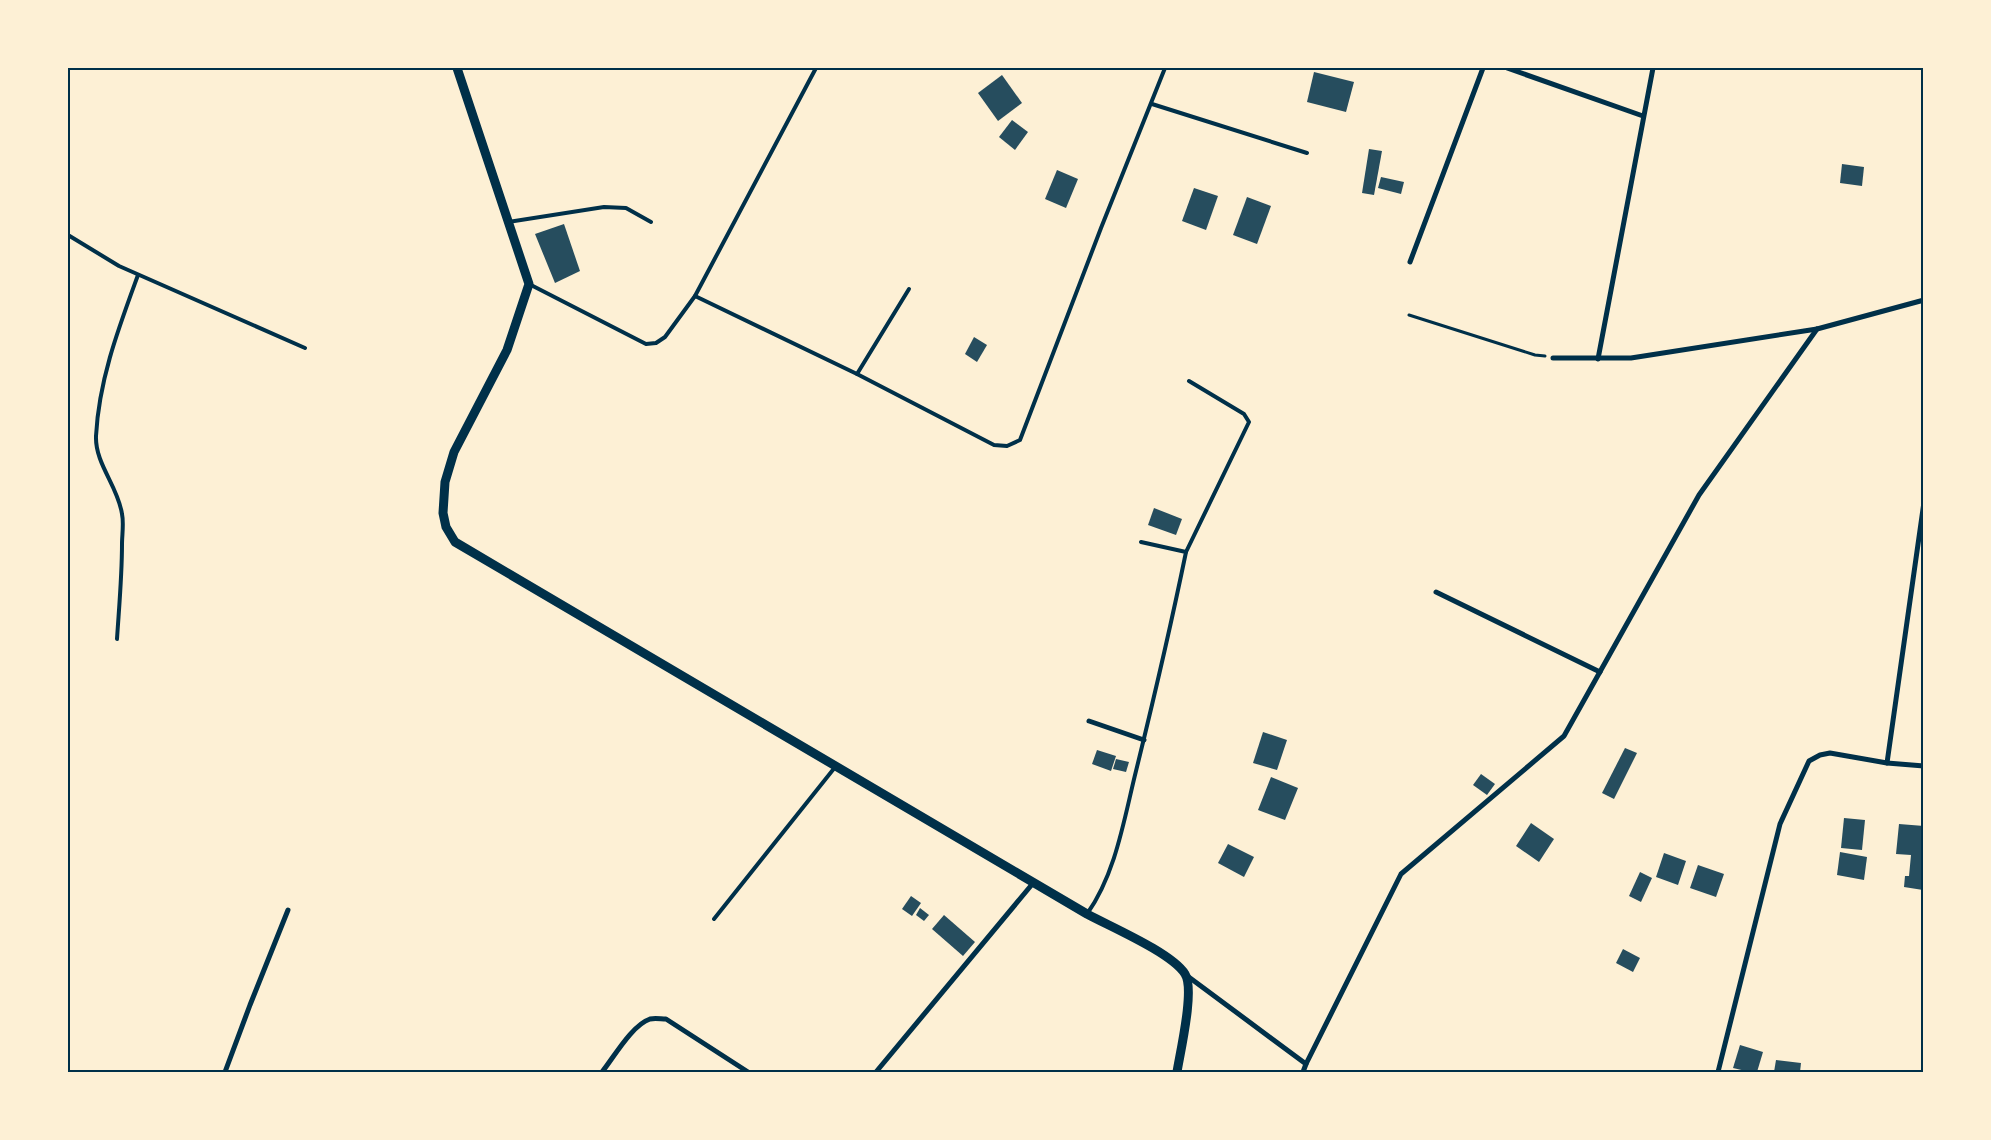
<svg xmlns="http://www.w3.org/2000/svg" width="1991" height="1140" font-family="Helvetica,sans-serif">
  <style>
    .building { fill: #264d5e }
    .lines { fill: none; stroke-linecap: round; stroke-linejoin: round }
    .path { stroke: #003049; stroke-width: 3 }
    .service { stroke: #003049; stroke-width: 4 }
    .minor { stroke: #003049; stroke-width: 5 }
    .tertiary { stroke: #003049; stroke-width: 9 }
    .neatline { fill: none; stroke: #003049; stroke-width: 2 }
  </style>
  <rect width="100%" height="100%" fill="#fdf0d5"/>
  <g class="building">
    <polygon points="1314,72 1354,82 1346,112 1307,102"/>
    <polygon points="1002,75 1022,103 998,121 978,93"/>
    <polygon points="1012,120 1028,132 1015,150 999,137"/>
    <polygon points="1369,149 1382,151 1374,195 1362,193"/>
    <polygon points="1842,164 1864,167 1862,186 1840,183"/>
    <polygon points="1057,170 1078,179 1066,208 1045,199"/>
    <polygon points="1381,177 1404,182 1401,194 1378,188"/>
    <polygon points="1194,188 1218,196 1206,230 1182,221"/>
    <polygon points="1247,197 1271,206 1257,244 1233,235"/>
    <polygon points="564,224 580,271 555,283 535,234"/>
    <polygon points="974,337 987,345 977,362 965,354"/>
    <polygon points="1154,508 1182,519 1176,535 1148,525"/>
    <polygon points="1263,732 1287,740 1277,770 1253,763"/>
    <polygon points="1625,748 1637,753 1614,799 1602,793"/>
    <polygon points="1097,750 1116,756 1111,771 1092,764"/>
    <polygon points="1116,759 1129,762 1126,772 1113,769"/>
    <polygon points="1481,774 1495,784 1487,795 1473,785"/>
    <polygon points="1271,777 1298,788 1285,820 1258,810"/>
    <polygon points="1844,818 1865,820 1862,850 1841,848"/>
    <polygon points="1531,823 1554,839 1539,862 1516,846"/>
    <polygon points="1899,824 1924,826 1923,890 1904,887 1905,876 1909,876 1911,855 1896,854"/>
    <polygon points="1228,844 1254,857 1244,877 1218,863"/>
    <polygon points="1840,852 1867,857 1864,880 1837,875"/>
    <polygon points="1664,853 1686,861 1678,885 1656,877"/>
    <polygon points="1698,865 1724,874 1716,897 1690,888"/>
    <polygon points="1640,872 1652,878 1641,902 1629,896"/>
    <polygon points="911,896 921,903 912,916 902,909"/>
    <polygon points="920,908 929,915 924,921 916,915"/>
    <polygon points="944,915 975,942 963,956 932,929"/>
    <polygon points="1623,949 1640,958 1633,972 1616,963"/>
    <polygon points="1740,1045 1763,1052 1757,1072 1750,1072 1733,1068"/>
    <polygon points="1776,1060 1801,1063 1800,1072 1774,1072"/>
  </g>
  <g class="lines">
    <polyline class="path" points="1409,315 1535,355 1545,356"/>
    <g class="service">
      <polyline points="1152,104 1307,153"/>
      <polyline points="508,222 604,207 626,208 651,222"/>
      <polyline points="68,235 119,266 305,348"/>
      <polyline points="529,284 646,344 656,343 665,337 695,296 857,374 994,445 1007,446 1020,440 1101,228 1165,68"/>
      <polyline points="695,296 816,68"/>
      <polyline points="857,374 909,289"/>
      <polyline points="1186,552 1249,422 1244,414 1189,381"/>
      <path d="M117,639C119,608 122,576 122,544C122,535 124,523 122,514C118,486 95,464 96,436C99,379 119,327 138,275"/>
      <path d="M1087,914C1116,873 1124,819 1136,771C1154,698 1171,625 1186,552L1141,542"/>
      <polyline points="714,919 836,766"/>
    </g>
    <g class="minor">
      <polyline points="1507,68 1643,116"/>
      <polyline points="1410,262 1483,68"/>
      <polyline points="1553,358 1631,358 1817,329 1924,300"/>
      <polyline points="1598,359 1653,68"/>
      <polyline points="1436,592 1600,672"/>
      <polyline points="1089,721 1144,740"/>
      <polyline points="1887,763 1924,502"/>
      <polyline points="1186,975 1306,1064"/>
      <polyline points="225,1072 250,1005 288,910"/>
      <path d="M602,1072C614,1057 632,1025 650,1019C655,1018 661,1019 666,1019L748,1072"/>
      <polyline points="876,1072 1034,882"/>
      <polyline points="1303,1072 1306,1064 1401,874 1564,736 1699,495 1817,329"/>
      <polyline points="1718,1072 1780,824 1809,761 1820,755 1830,753 1887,763 1924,766"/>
    </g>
    <path class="tertiary" d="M457,68L529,284L507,350L454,452L445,482L443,513L446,527L455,542L1087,914C1111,927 1172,953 1185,974C1195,989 1180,1053 1177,1072"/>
  </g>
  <rect width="1991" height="1140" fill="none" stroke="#fdf0d5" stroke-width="138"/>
  <rect x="69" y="69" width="1853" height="1002" class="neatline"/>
</svg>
